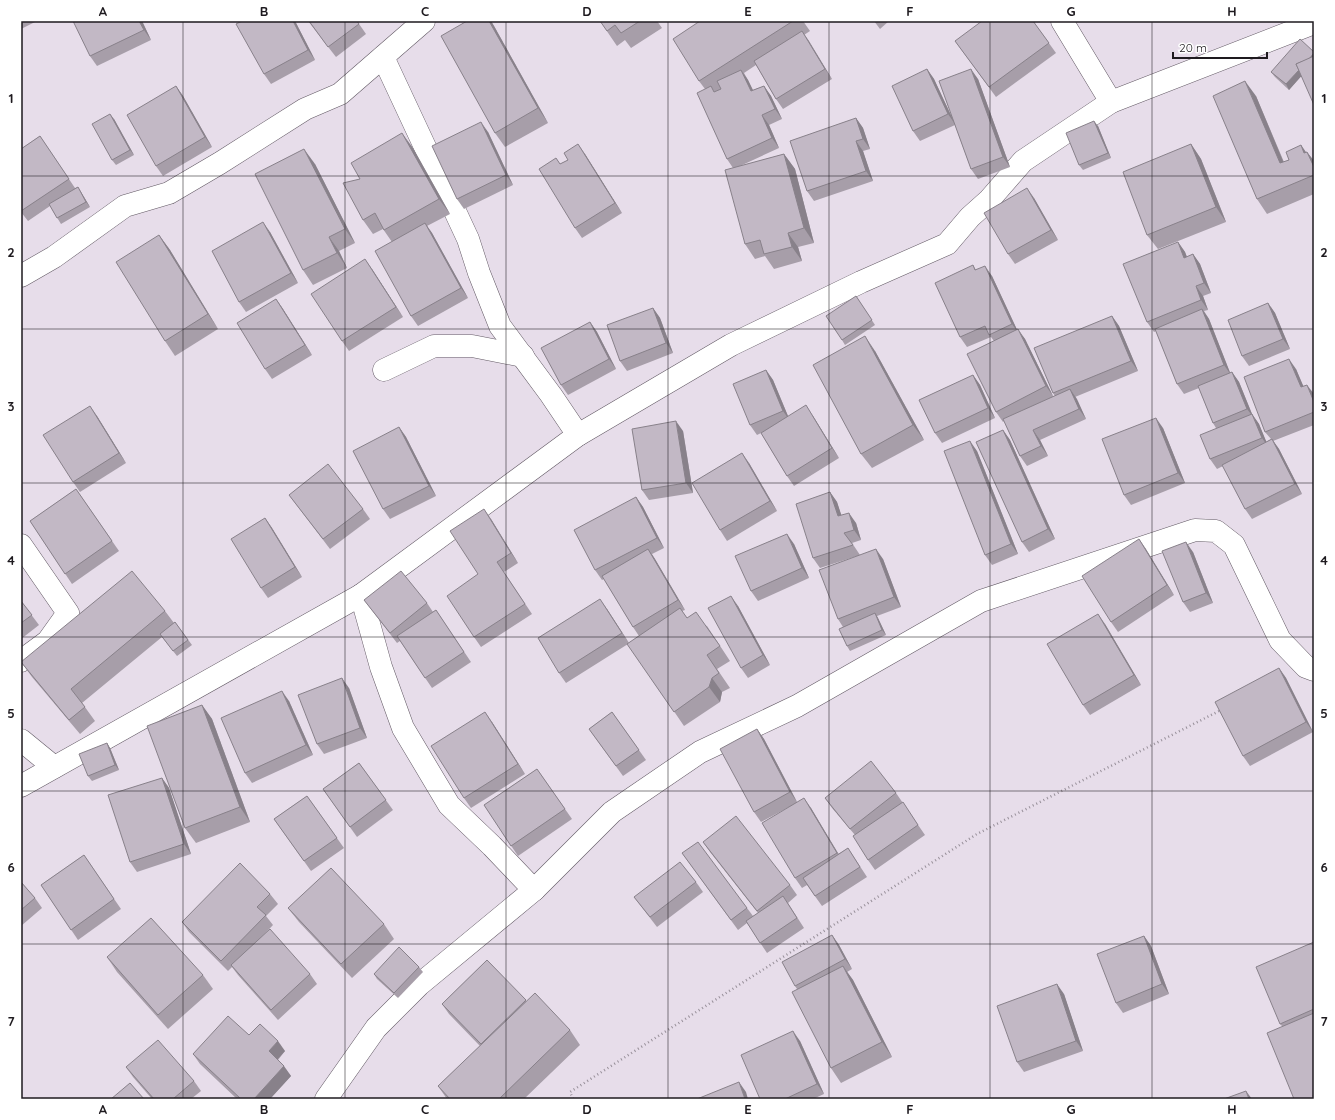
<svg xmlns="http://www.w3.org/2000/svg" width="1335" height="1120" font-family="Quicksand,sans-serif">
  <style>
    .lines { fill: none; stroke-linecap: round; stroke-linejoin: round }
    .street-casing { stroke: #625964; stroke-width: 23 }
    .path { stroke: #98909a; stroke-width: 2.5; stroke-dasharray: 1 3; stroke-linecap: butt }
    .street { stroke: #fff; stroke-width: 22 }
    .wall { fill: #a79ea9 }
    .shaded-wall { fill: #88818a }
    .building { fill: #c2b8c5; stroke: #88818a }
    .grid { fill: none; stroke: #1e1a1f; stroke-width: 1; stroke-opacity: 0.55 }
    .neatline { fill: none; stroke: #1e1a1f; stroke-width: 1.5 }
    .grid-label { font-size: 13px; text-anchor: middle; font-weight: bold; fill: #1e1a1f }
  </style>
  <rect width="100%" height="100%" fill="#e7ddea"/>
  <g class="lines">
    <defs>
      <g id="street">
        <polyline points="1062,21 1111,102 1314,23"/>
        <polyline points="383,57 468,239 479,273 500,326 551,395 578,435"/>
        <polyline points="21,276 54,257 125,206 169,193 220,163 305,109 340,94 424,21"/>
        <polyline points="384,370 434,346 472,346 523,356"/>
        <polyline points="21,545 68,613 48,641 21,661"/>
        <polyline points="361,595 381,667 403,728 449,805 492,846 534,890"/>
        <polyline points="21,740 54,767"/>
        <polyline points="21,786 361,595 578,435 731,345 861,282 947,244 970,217 989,200 1023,161 1111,102"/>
        <polyline points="326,1099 376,1028 419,985 534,890 612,812 700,752 797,706 981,601 1195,530 1216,531 1234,545 1280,640 1306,667 1314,670"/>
      </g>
    </defs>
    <use href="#street" class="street-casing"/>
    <polyline class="path" points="573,1099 570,1092 977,834 1223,709"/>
    <use href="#street" class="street"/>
  </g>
  <g class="wall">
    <polygon points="21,21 37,21 21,29"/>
    <polygon points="142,21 151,40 97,66 90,56"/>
    <polygon points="295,21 315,60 271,84 264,74"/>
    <polygon points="308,21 357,21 366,34 336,57"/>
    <polygon points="467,21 491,21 494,26 548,123 505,147 495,133"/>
    <polygon points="600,21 657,21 662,28 631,48 625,40 617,46"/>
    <polygon points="700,21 803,21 810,31 804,35 832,79 783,109 776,99 756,65 744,73 748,80 753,90 764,86 771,96 782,119 769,125 779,148 740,166 784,154 795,169 814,243 798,247 802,261 774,269 765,256 755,259 745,244 733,168 727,159 705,89 699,81"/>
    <polygon points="874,21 889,21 880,29"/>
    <polygon points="1033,21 1056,53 996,97 955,41"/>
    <polygon points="927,69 934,79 951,115 978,79 1010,167 978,179 971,169 955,125 920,141 913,131"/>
    <polygon points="1271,72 1301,76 1289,90 1275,77"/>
    <polygon points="176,86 183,96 212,147 163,176 156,166"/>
    <polygon points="1256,96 1284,162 1289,160 1301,145 1306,152 1307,152 1314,161 1314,194 1267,214 1257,199"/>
    <polygon points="856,118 863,128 870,149 863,151 873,181 814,201 807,191"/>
    <polygon points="114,119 134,155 116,165 112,160"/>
    <polygon points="1098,126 1111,158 1083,170 1079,165"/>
    <polygon points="488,132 513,185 464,209 457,199"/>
    <polygon points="40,136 75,188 78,187 90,207 61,224 50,206 28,221 21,212 21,149"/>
    <polygon points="1191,144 1201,159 1226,222 1158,249 1147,235"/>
    <polygon points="413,148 450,214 427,226 432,233 468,298 418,326 411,316 392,242 383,229 373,234 363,220 360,179"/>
    <polygon points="585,154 622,213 582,238 575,228 556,158 560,164 568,160"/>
    <polygon points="315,164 355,243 339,251 347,268 313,285 303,270"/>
    <polygon points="1034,198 1058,240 1015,264 1008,254"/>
    <polygon points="270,232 298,283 246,312 239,302"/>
    <polygon points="159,235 170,250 218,329 175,356 165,341"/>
    <polygon points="1178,242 1185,252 1187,257 1193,254 1200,264 1211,293 1203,296 1208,310 1204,311 1209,319 1230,373 1232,372 1239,382 1252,414 1259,424 1266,442 1271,439 1265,432 1296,369 1303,386 1314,394 1314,425 1273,441 1279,449 1302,494 1252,519 1245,509 1223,466 1217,469 1210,459 1216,428 1213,423 1199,388 1184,394 1177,384 1156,331 1154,332 1147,322"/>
    <polygon points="973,265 976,270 992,276 1017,330 1025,339 1053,396 1055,396 1053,393 1112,316 1119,326 1138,371 1075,397 1086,419 1040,440 1048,456 1027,466 1020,456 1004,421 1003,422 996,412 994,341 991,337 967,347 960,337"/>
    <polygon points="372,269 403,317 349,351 342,341"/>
    <polygon points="856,296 875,325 845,345 842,340"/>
    <polygon points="276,299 283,309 312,355 272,379 265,369"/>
    <polygon points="1268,303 1275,313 1290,349 1249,366 1242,356"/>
    <polygon points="653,308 660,318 673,353 627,371 620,361"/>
    <polygon points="590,322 597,332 616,369 568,395 561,385"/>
    <polygon points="875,351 924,440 872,468 861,454"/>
    <polygon points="766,370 773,380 788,416 813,416 839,458 794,486 787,476 761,433 757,435 750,425"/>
    <polygon points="973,375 980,385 995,418 942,443 935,433"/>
    <polygon points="97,416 126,463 80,492 73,482"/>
    <polygon points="399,427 406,437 436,496 390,519 383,509"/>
    <polygon points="1163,428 1185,483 1131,505 1124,495"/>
    <polygon points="1003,430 1010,440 1055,539 1029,552 1022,542"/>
    <polygon points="683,431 693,493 649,500 642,490"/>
    <polygon points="977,451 1018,554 992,565 985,555"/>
    <polygon points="749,463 777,511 727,541 720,530"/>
    <polygon points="76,489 119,551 72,584 30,521"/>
    <polygon points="830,492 837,502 841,515 856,523 861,540 852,543 860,555 883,559 901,607 877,616 886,635 850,651 847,646 843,627 838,619 857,556 820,568 813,558"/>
    <polygon points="289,495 363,509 370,519 330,549"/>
    <polygon points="636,497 643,507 664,548 652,554 685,610 682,611 687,618 707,626 730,661 717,669 730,688 722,692 720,702 684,726 628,644 566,683 559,673 607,609 629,643 639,636 633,627 604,579 602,580 595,570"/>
    <polygon points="265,518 272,528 302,577 268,598 261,588"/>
    <polygon points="491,519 518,563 504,572 532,614 481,647 474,637 478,574"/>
    <polygon points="1139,539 1174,595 1118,632 1111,622"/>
    <polygon points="794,544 809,578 758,601 751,591"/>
    <polygon points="1193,552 1213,603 1190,612 1183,602"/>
    <polygon points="364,600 427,603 433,612 436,610 471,662 432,688 400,641 397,643"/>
    <polygon points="21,601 39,625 21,639"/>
    <polygon points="738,606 770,665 748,678 741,668"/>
    <polygon points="165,611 174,623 175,622 192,645 177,656 162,637 82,703 95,721 80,734 32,677 21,662"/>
    <polygon points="1105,624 1141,685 1090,715 1083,705"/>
    <polygon points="1279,668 1286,678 1313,732 1250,766 1243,756"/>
    <polygon points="349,688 367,738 324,754 317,744"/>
    <polygon points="289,701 313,755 252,783 245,773"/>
    <polygon points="202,705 212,719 250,822 196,843 185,828"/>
    <polygon points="612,712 646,760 623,776 589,729"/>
    <polygon points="492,722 525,774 471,808 464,798"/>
    <polygon points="757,729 764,739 797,802 811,808 838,854 848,848 867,877 822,906 807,885 802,888 795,878 789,807 761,822 754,812"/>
    <polygon points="107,743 110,748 119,770 92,781 88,776"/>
    <polygon points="359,763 393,810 357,837 323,789"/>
    <polygon points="537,769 572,819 518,856 484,805"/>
    <polygon points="162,778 169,788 191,854 137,872 130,862"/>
    <polygon points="896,793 925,835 875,870 868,860 855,835 832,808 825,798"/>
    <polygon points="307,796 344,848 311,871 274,819"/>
    <polygon points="703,842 790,885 797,895 788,903 804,928 767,953 747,923 738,930 682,853 747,908 753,916 758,913 710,852"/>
    <polygon points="84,855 121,909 78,940 41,885"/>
    <polygon points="21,882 35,898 42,908 21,926"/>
    <polygon points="696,882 703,892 657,927 634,897"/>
    <polygon points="270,894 278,904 266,916 273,925 258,941 310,974 317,984 278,1020 238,975 232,967 228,971 189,932 182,922"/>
    <polygon points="288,908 384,924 394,939 352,978 299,922"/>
    <polygon points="832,935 839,945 852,969 847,972 853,980 892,1057 841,1083 831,1068 797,989 795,986"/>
    <polygon points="1144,936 1151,946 1169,994 1123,1013 1116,1003"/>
    <polygon points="1314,942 1314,1099 1282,1026 1280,1024"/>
    <polygon points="107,957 203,975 213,989 168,1029 117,972"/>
    <polygon points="487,960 526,1001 570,1030 580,1045 524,1099 447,1099 438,1086 480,1046 449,1014 442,1004"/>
    <polygon points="419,967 423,972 398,998 377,979 374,974"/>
    <polygon points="1064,994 1083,1051 1024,1072 1017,1062"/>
    <polygon points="249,1035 285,1051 278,1060 291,1076 270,1099 237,1099 200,1064 193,1054"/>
    <polygon points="800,1041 824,1094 813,1099 760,1099"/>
    <polygon points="126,1067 194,1081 201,1091 191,1099 152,1099 133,1077"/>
  </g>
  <g class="shaded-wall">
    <polygon points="139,21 142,21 151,40 144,30"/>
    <polygon points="293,21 295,21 315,60 308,50"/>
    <polygon points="489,21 491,21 494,26 548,123 538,108"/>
    <polygon points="802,31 809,41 832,79 825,69"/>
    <polygon points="1314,53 1314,62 1289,90 1286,84"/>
    <polygon points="927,69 934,79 955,124 948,114"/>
    <polygon points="971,69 978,79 1010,167 1003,157"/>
    <polygon points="741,70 748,80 758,101 751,91"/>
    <polygon points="1245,81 1256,96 1290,178 1280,163"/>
    <polygon points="176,86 183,96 212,147 205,137"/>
    <polygon points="764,86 771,96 782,119 775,109"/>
    <polygon points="110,114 114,119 134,155 130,150"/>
    <polygon points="762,115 769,125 779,148 772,138"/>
    <polygon points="856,118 863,128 870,149 863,139"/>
    <polygon points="1094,121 1098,126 1111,158 1108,153"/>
    <polygon points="481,122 488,132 513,185 506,175"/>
    <polygon points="402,133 413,148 450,214 439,199"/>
    <polygon points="856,141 863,151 873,181 866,171"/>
    <polygon points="578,144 585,154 622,213 615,203"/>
    <polygon points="1191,144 1201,159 1226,222 1216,207"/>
    <polygon points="1301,145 1311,160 1307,152 1314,161 1314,167 1304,153"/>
    <polygon points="304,149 315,164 355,243 345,229"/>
    <polygon points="784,154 795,169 814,243 804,228"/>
    <polygon points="78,187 90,207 86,202"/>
    <polygon points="1027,188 1034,198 1058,240 1051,230"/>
    <polygon points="263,222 270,232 298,283 291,273"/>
    <polygon points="425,223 432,233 468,298 461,288"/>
    <polygon points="788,233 798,247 802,261 792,247"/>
    <polygon points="159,235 170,250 218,329 208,314"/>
    <polygon points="329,237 339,251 347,268 337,253"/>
    <polygon points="1178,242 1185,252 1191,268 1184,258"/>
    <polygon points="1193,254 1200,264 1211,293 1204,283"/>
    <polygon points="365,259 372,269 403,317 396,307"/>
    <polygon points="985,266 992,276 1019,334 1012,324"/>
    <polygon points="1196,286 1203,296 1208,310 1201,300"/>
    <polygon points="276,299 283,309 312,355 305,345"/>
    <polygon points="1268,303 1275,313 1290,349 1283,339"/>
    <polygon points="653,308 660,318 673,353 666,343"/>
    <polygon points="1202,309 1209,319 1231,375 1224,365"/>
    <polygon points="1112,316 1119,326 1138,371 1131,361"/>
    <polygon points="590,322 597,332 616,369 609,359"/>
    <polygon points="1018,329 1025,339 1053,396 1046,386"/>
    <polygon points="865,336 875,351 924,440 913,425"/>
    <polygon points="1289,359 1296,369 1308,397 1301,387"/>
    <polygon points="766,370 773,380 790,421 783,411"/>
    <polygon points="1232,372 1239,382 1252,414 1259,424 1269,448 1262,438 1254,418 1247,409"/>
    <polygon points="973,375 980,385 995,418 988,408"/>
    <polygon points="1307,385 1314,394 1314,402"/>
    <polygon points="1070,389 1077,399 1086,419 1079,409"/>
    <polygon points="806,405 813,416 839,458 832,448"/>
    <polygon points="90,406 97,416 126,463 119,453"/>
    <polygon points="1156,418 1163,428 1185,483 1178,473"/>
    <polygon points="676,421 683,431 693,493 686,483"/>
    <polygon points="399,427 406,437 436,496 429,486"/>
    <polygon points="1003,430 1010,440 1055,539 1048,529"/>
    <polygon points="1033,430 1040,440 1048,456 1041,446"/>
    <polygon points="1272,439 1279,449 1302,494 1295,484"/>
    <polygon points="970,441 977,451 1018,554 1011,544"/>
    <polygon points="742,453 749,463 777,511 770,501"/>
    <polygon points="830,492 837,502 845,526 838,516"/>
    <polygon points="636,497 643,507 664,548 657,538"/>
    <polygon points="484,509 491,519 518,563 511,553"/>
    <polygon points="849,513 856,523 861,540 854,530"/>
    <polygon points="265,518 272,528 302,577 295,567"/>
    <polygon points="787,534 794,544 809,578 802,568"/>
    <polygon points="1139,539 1146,549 1174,595 1167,585"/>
    <polygon points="1186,542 1193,552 1213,603 1206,593"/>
    <polygon points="648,549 655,559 685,610 678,600"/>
    <polygon points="876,549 883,559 901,607 894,597"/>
    <polygon points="731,596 738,606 770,665 763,655"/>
    <polygon points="600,599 607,609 629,643 622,633"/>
    <polygon points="875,613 878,618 886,635 882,630"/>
    <polygon points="1098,614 1105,624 1141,685 1134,675"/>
    <polygon points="1279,668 1286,678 1313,732 1306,722"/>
    <polygon points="342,678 349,688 367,738 360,728"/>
    <polygon points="712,678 722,692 720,702 709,687"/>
    <polygon points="282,691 289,701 313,755 306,745"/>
    <polygon points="202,705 212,719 250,822 240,807"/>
    <polygon points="485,712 492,722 525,774 518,764"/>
    <polygon points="757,729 764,739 797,802 790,792"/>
    <polygon points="107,743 110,748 119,770 115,765"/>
    <polygon points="162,778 169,788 191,854 184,844"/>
    <polygon points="804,798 811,808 844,863 837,853"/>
    <polygon points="832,935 839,945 852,969 845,959"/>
    <polygon points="1144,936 1151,946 1169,994 1162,984"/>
    <polygon points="843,966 853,980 892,1057 882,1042"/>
    <polygon points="1057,984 1064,994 1083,1051 1076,1041"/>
    <polygon points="793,1031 800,1041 824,1094 817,1084"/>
    <polygon points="278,1041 285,1051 276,1061 269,1051"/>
    <polygon points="284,1066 291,1076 270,1099 254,1099"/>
    <polygon points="739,1082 746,1092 748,1099 745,1099"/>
    <polygon points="1246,1091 1252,1099 1249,1099"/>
  </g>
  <g class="building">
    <polygon points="73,21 139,21 144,30 90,56"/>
    <polygon points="242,21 293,21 308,50 264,74 236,24"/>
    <polygon points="309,21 357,21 359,24 328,47"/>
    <polygon points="467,21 489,21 538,108 495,133 441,36"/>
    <polygon points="600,21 640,21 621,33 615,25 607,31"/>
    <polygon points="700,21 793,21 699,81 673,39"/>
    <polygon points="982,21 1033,21 1049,43 989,87 955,41"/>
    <polygon points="802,31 825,69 776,99 754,61"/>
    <polygon points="1300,39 1314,52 1314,53 1309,59 1296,64 1299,70 1286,84 1271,72"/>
    <polygon points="1314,56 1314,105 1296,64"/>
    <polygon points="927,69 948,114 913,131 892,86"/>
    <polygon points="971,69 1003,157 971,169 939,81"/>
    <polygon points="741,70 751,91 764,86 775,109 762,115 772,138 727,159 697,93 711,86 714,92 721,89 717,81"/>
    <polygon points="1245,81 1280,163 1289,160 1286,152 1301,145 1304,153 1307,152 1314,167 1314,175 1257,199 1213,96"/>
    <polygon points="176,86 205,137 156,166 127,115"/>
    <polygon points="110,114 130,150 112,160 92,124"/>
    <polygon points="856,118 863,139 856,141 866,171 807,191 790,141"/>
    <polygon points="1094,121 1108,153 1079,165 1066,133"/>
    <polygon points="481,122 506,175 457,199 432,146"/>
    <polygon points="402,133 439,199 384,230 375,213 363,220 343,183 360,179 351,163"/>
    <polygon points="40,136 69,179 21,211 21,149"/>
    <polygon points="578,144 615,203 575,228 539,169 556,158 560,164 568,160 564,153"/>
    <polygon points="1191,144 1216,207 1147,235 1123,172"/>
    <polygon points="304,149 345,229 329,237 337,253 303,270 255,174"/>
    <polygon points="784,154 804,228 788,233 792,247 764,254 760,240 745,244 725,170"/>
    <polygon points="78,187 86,202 57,218 49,204"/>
    <polygon points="1027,188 1051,230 1008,254 984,213"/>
    <polygon points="263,222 291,273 239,302 212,251"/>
    <polygon points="425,223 461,288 411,316 375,251"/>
    <polygon points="159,235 208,314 165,341 116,262"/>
    <polygon points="1178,242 1184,258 1193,254 1204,283 1196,286 1201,300 1147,322 1123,264"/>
    <polygon points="365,259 396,307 342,341 311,294"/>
    <polygon points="973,265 975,270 985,266 1012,324 989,335 985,326 960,337 935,283"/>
    <polygon points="856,296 872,320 842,340 826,316"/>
    <polygon points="276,299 305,345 265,369 237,323"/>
    <polygon points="1268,303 1283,339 1242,356 1228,320"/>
    <polygon points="653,308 666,343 620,361 607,325"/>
    <polygon points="1202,309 1224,365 1177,384 1155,329"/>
    <polygon points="1112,316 1131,361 1053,393 1034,348"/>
    <polygon points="590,322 609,359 561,385 541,348"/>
    <polygon points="1018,329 1046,386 996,412 967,354"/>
    <polygon points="865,336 913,425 861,454 813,365"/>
    <polygon points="1289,359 1301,387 1307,385 1314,402 1314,412 1265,432 1244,377"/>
    <polygon points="766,370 783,411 750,425 733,384"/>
    <polygon points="1232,372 1247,409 1213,423 1198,386"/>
    <polygon points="973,375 988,408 935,433 919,400"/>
    <polygon points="1070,389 1079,409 1033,430 1041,446 1020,456 1003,419"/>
    <polygon points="806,405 832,448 787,476 761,433"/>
    <polygon points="90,406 119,453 73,482 43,435"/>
    <polygon points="1252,414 1262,438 1210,459 1200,435"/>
    <polygon points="1156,418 1178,473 1124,495 1102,439"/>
    <polygon points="676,421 686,483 642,490 632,429"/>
    <polygon points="399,427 429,486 383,509 353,451"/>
    <polygon points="1003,430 1048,529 1022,542 976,442"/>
    <polygon points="1272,439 1295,484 1245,509 1222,465"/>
    <polygon points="970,441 1011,544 985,555 944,451"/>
    <polygon points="742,453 770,501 720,530 692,483"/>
    <polygon points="328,464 363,509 323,539 289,495"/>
    <polygon points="76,489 112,541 65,574 30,521"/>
    <polygon points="830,492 838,516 849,513 854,530 844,533 853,545 813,558 796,504"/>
    <polygon points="636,497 657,538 595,570 574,530"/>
    <polygon points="484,509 511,553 497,562 525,604 474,637 447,596 478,574 450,531"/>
    <polygon points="265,518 295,567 261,588 231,539"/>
    <polygon points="787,534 802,568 751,591 735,556"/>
    <polygon points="1139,539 1167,585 1111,622 1082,576"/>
    <polygon points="1186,542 1206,593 1183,602 1162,551"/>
    <polygon points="648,549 678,600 633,627 602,576"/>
    <polygon points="876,549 894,597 838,619 819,570"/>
    <polygon points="132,571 165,611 71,689 85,707 69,720 21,662"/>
    <polygon points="401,571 427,603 390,633 364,600"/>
    <polygon points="731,596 763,655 741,668 708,608"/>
    <polygon points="600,599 622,633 559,673 538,638"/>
    <polygon points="21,601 32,615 21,623"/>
    <polygon points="680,608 687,618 696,612 720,646 707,655 719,673 712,678 709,687 674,712 627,644"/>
    <polygon points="436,610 464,652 425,678 397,636"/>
    <polygon points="875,613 882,630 847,646 839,629"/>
    <polygon points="1098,614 1134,675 1083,705 1047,644"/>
    <polygon points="175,622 188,640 173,651 160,634"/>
    <polygon points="1279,668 1306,722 1243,756 1215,702"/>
    <polygon points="342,678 360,728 317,744 298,695"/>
    <polygon points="282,691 306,745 245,773 221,718"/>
    <polygon points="202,705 240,807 185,828 147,726"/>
    <polygon points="485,712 518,764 464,798 431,746"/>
    <polygon points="612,712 639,750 616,766 589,729"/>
    <polygon points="757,729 790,792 754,812 720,749"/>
    <polygon points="107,743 115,765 88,776 79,754"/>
    <polygon points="871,761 896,793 850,829 825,798"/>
    <polygon points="359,763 386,800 350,827 323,789"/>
    <polygon points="537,769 565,809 511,846 484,805"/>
    <polygon points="162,778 184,844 130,862 108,795"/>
    <polygon points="307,796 337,838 304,861 274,819"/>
    <polygon points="804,798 837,853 795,878 762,823"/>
    <polygon points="903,802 918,825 868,860 853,836"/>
    <polygon points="736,816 790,885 757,911 703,842"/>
    <polygon points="698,842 747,908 731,920 682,853"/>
    <polygon points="848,848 860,867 815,896 803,878"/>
    <polygon points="84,855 114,899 71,930 41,885"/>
    <polygon points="680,862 696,882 650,917 634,897"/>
    <polygon points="240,863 270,894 257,907 266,915 221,961 182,922"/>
    <polygon points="331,868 384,924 341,964 288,908"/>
    <polygon points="21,882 35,898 21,910"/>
    <polygon points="783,896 797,918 760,943 746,921"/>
    <polygon points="151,918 203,975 158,1015 107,957"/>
    <polygon points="270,929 310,974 271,1010 231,965"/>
    <polygon points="832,935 845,959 795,986 782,962"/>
    <polygon points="1144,936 1162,984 1116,1003 1097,954"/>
    <polygon points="1314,942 1314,1009 1280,1024 1256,967"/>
    <polygon points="399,947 419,967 394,993 374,974"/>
    <polygon points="487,960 526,1000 481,1044 442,1004"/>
    <polygon points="843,966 882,1042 831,1068 792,992"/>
    <polygon points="1057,984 1076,1041 1017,1062 997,1006"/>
    <polygon points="535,993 570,1030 499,1099 450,1099 438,1086"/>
    <polygon points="1314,1013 1314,1094 1313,1095 1314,1099 1294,1099 1267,1033"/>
    <polygon points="228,1016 249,1035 260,1024 278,1041 269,1051 284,1066 254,1099 241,1099 193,1054"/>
    <polygon points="793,1031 817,1084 785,1099 760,1099 741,1055"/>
    <polygon points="158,1040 194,1081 173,1099 154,1099 126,1067"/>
    <polygon points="739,1082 745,1099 697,1099"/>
    <polygon points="130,1083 144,1099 111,1099"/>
    <polygon points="1246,1091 1249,1099 1224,1099"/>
  </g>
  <path class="grid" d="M183,21V1099M345,21V1099M506,21V1099M668,21V1099M829,21V1099M990,21V1099M1152,21V1099M21,176H1314M21,329H1314M21,483H1314M21,637H1314M21,791H1314M21,944H1314"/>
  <rect width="1335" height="1120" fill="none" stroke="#ffffff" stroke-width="44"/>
  <path d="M1173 52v6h94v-6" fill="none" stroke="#1e1a1f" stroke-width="2"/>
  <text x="1179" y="52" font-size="12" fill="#1e1a1f" stroke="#ffffff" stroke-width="3" paint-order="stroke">20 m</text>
  <rect x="22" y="22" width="1291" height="1076" class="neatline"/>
  <g class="grid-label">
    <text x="103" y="16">A</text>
    <text x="264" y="16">B</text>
    <text x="425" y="16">C</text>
    <text x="587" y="16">D</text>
    <text x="748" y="16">E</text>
    <text x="910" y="16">F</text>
    <text x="1071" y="16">G</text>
    <text x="1232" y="16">H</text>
    <text x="11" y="103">1</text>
    <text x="1324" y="103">1</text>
    <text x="11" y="257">2</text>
    <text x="1324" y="257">2</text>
    <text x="11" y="411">3</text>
    <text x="1324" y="411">3</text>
    <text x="11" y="565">4</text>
    <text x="1324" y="565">4</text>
    <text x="11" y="718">5</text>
    <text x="1324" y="718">5</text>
    <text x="11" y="872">6</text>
    <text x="1324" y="872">6</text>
    <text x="11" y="1026">7</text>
    <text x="1324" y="1026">7</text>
    <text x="103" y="1114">A</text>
    <text x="264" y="1114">B</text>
    <text x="425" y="1114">C</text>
    <text x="587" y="1114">D</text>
    <text x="748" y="1114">E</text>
    <text x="910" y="1114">F</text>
    <text x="1071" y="1114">G</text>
    <text x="1232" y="1114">H</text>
  </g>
</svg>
